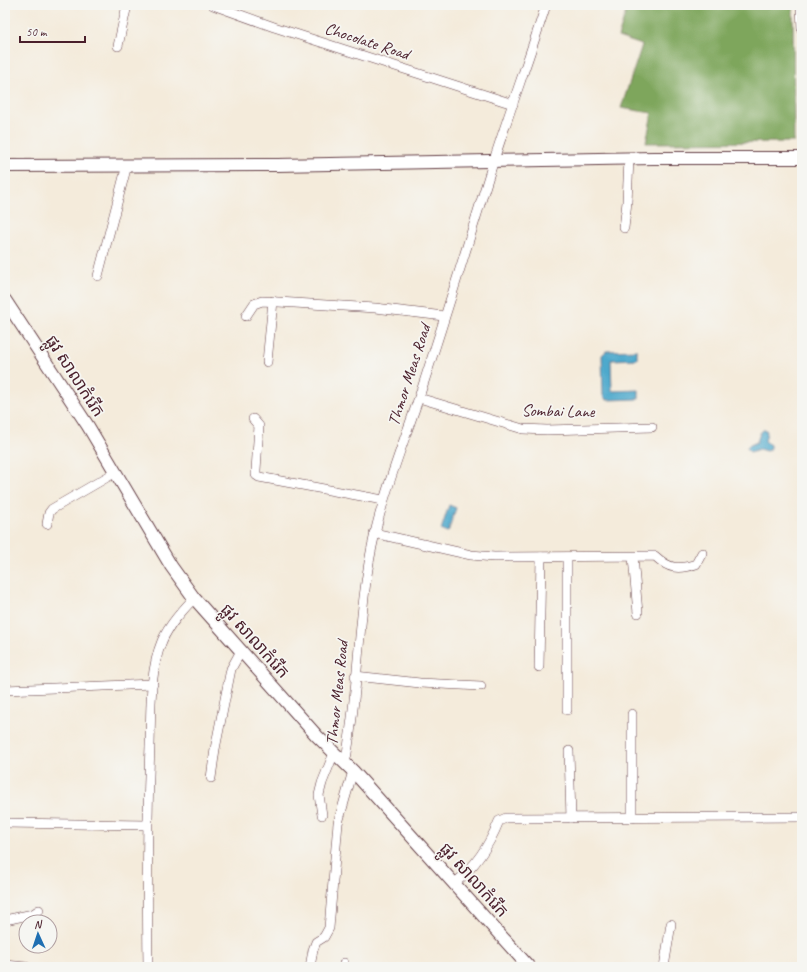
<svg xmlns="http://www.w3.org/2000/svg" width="807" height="972" font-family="Caveat,'Noto Sans Khmer',sans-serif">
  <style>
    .forest { fill: #7ea65c; stroke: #646244 }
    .water { fill: #4ea9cc; stroke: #4c647c }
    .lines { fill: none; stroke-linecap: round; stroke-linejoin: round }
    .minor-casing { stroke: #643e45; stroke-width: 10 }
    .tertiary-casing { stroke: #643e45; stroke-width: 14 }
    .minor { stroke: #fff; stroke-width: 9 }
    .tertiary { stroke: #fff; stroke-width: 12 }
    .labels { text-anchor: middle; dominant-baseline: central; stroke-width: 3.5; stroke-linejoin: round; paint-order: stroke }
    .street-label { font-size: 17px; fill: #4a1f2b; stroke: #f6f6f2 }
  </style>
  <rect width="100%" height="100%" fill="#f6f6f2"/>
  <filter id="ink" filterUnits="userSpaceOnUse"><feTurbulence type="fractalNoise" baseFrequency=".025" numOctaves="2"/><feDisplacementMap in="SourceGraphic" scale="8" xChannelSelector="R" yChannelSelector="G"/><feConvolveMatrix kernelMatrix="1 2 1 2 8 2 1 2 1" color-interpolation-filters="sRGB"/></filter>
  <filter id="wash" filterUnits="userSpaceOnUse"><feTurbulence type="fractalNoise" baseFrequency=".012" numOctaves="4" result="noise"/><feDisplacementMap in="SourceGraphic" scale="16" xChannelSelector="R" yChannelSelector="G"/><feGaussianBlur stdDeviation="0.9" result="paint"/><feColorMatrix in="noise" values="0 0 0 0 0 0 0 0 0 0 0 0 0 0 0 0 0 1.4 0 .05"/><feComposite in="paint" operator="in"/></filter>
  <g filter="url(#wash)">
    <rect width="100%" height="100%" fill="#f4ebdb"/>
    <polygon class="forest" points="628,5 793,6 794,142 646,143 652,113 621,108 642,45 618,37"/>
    <g class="water">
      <polygon points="637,350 637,359 611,360 612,391 639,390 639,399 607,400 603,396 602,355 606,351"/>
      <polygon points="763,430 766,430 767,432 765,441 770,445 770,450 766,451 759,449 750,452 747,449 748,446 757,442 760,433"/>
      <polygon points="449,505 456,508 448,532 441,530"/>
    </g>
  </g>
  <g filter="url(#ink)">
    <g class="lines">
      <defs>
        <g id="minor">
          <polyline points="213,5 274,27 513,104"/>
          <polyline points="801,5 802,30"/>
          <polyline points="118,46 127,5"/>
          <polyline points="624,228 627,202 629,159"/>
          <polyline points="98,276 127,165"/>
          <polyline points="246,316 254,304 262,301 375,308 444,316"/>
          <polyline points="267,362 273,301"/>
          <polyline points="419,398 523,429 547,430 652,427"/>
          <polyline points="253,419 259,426 256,470 256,475 259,477 383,500"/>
          <polyline points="47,524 49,513 52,509 116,472"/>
          <path d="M374,533L471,555L494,557L655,556C669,569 678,570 696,564L702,553"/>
          <polyline points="567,557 567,710"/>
          <polyline points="633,557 638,613"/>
          <polyline points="539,667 541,557"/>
          <polyline points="355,676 420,683 481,686"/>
          <polyline points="5,690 153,684"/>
          <polyline points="632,714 632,818"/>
          <polyline points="569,751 571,818"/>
          <path d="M345,764C360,688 357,609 375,533C387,481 408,432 424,382C448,309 470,236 493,163C510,110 529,58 546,5"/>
          <polyline points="211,778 215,749 231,669 241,651"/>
          <polyline points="322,815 319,795 322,783 334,753"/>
          <polyline points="5,823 147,825"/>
          <path d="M455,883C476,866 489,846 499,821L506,818L802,817"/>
          <polyline points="5,920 33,914 39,910"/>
          <polyline points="5,965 26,967"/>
          <path d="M148,967C147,893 147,820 150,746C151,713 149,672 162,641C169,625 182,611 194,598"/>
          <polyline points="310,967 313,950 316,942 324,937 329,928 338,823 353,771"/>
          <polyline points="344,967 344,963"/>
          <polyline points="664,967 671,924"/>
        </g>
        <g id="tertiary">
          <polyline points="5,166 277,165 653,158 802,158"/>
          <polyline points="5,300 88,426 171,566 194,598 317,736 353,771 529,967"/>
        </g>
      </defs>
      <use href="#minor" class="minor-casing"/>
      <use href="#tertiary" class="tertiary-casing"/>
      <use href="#minor" class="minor"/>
      <use href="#tertiary" class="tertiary"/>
    </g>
  </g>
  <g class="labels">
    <g class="street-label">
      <text transform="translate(367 41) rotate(18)">Chocolate Road</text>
      <text transform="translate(409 375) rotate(-72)">Thmor Meas Road</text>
      <text transform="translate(75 376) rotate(57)">ផ្លូវ សាលាកំរើក</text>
      <text transform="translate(558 411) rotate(1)">Sombai Lane</text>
      <text transform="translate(255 641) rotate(48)">ផ្លូវ សាលាកំរើក</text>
      <text transform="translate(337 693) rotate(-84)">Thmor Meas Road</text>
      <text transform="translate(474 880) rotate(48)">ផ្លូវ សាលាកំរើក</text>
    </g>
  </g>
  <rect width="807" height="972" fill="none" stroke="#f6f6f2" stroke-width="20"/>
  <g transform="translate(38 934) rotate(357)"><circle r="19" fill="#f6f6f2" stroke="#b1a0a2"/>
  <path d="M0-3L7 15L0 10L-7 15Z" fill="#1f6fb2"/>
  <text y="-6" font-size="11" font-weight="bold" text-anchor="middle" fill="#4a1f2b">N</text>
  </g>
  <path d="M20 36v6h65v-6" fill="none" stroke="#4a1f2b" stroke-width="2"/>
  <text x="26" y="36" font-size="12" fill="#4a1f2b" stroke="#f6f6f2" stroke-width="3" paint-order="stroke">50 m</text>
</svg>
